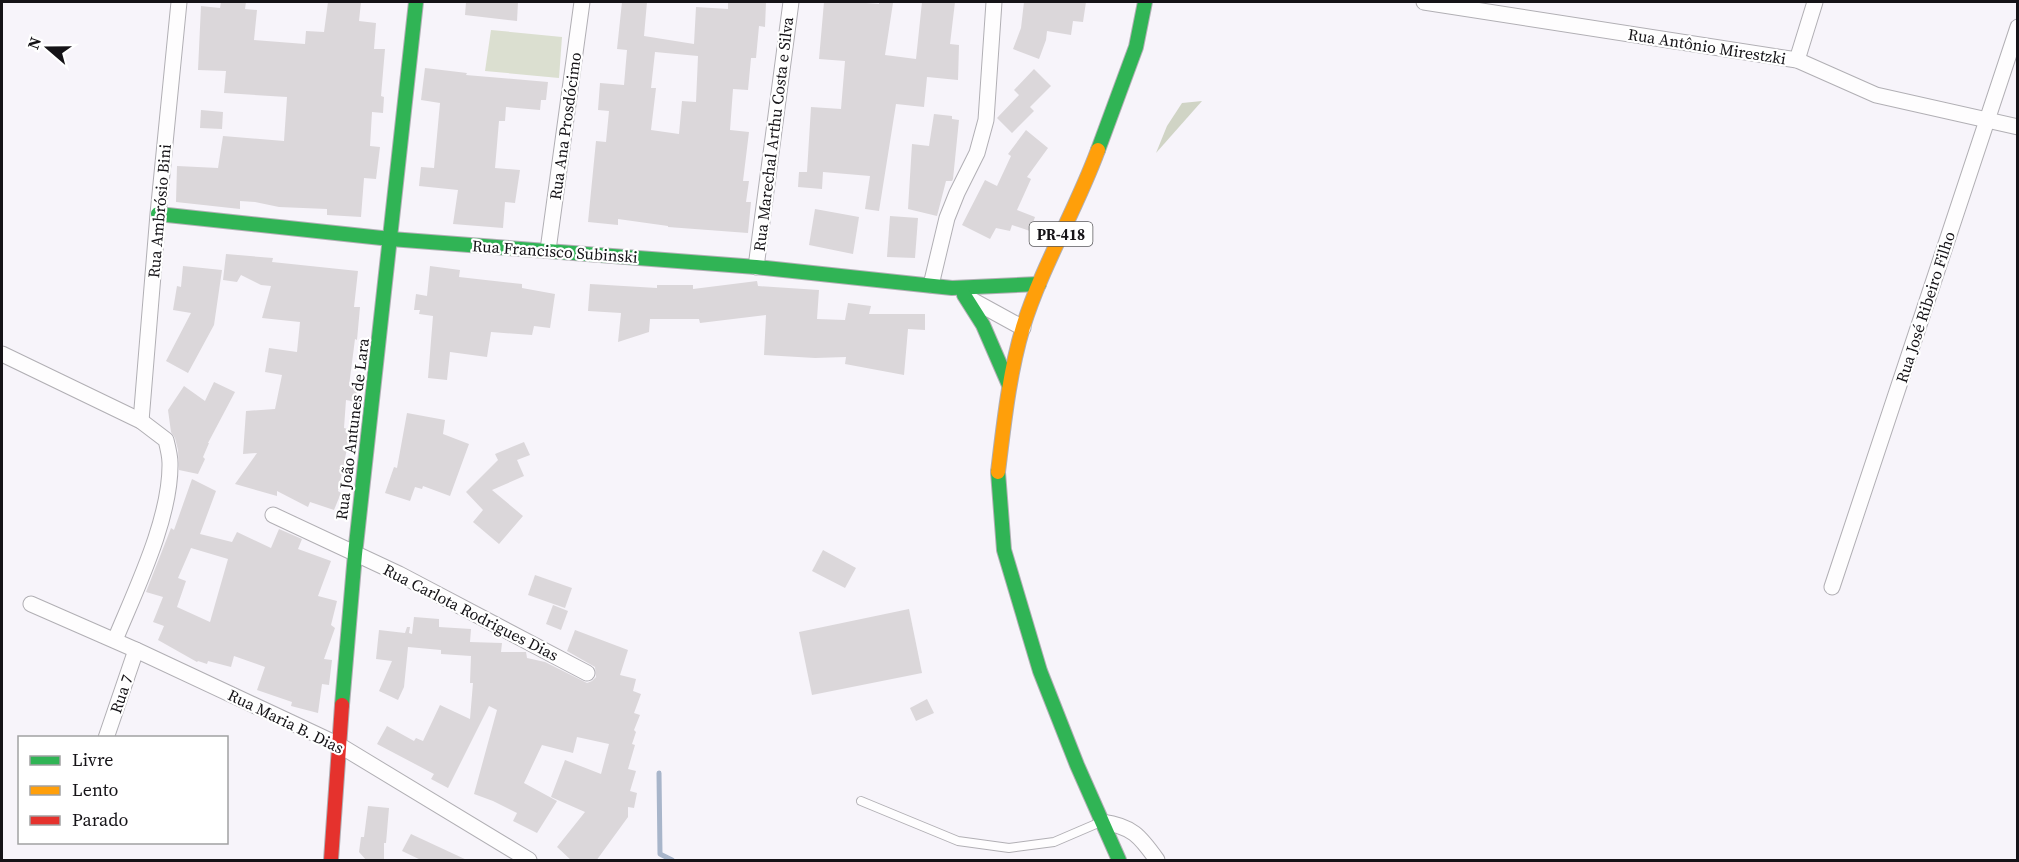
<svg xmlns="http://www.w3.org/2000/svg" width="2019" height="862" font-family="'Source Serif 4',serif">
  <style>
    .green { fill: #dbdfd0 }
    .forest { fill: #d0d4c5 }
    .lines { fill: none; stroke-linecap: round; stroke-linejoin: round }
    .stream { stroke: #a8b5ca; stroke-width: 5 }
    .building { fill: #dbd7da; fill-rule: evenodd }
    .lane-casing { stroke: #b1afb4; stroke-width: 10 }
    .street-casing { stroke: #b1afb4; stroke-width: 17 }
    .fast-casing { stroke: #b1afb4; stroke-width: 16 }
    .slow-casing { stroke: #b1afb4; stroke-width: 16 }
    .jam-casing { stroke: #b1afb4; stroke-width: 16 }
    .lane { stroke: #fefdfe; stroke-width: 8 }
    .street { stroke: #fefdfe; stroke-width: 15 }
    .fast { stroke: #30b455; stroke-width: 14 }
    .slow { stroke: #ff9f0a; stroke-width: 14 }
    .jam { stroke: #e5322d; stroke-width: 14 }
    .labels { text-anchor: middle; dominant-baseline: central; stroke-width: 4.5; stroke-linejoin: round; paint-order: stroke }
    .shield { fill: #fff; stroke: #5b5a5d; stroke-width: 1.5 }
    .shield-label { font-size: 15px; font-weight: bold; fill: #151317 }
    .street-label { font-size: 16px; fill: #151317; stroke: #fff }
  </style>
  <rect width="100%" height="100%" fill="#f7f4fa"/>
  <polygon class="green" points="491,30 562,37 559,78 485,71"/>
  <polygon class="forest" points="1202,101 1156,153 1167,126 1182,103"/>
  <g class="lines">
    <polyline class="stream" points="659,773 660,854 672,860"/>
  </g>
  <g class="building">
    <polygon points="221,2 246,2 245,9 257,10 254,40 305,44 306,31 324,32 328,2 361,2 359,21 376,23 374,49 385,49 381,96 384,97 383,113 372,112 370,146 380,147 376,179 364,178 361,217 327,215 327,209 279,207 255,202 240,201 240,209 176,202 177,166 218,168 223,136 284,141 287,97 224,93 226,71 198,70 201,6 220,8"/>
    <polygon points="466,2 518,2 517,21 465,15"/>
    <path d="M622,2H647L644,36L694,44L696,7L728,9V3L766,2L765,27L759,26L756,58H751L748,90L733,89L730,130L749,132L743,181H749L746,202H751L748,233L668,227V226L618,219V225L588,222L596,141L606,142L609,111L598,110L600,83L624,85L627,50L617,49ZM655,52L698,56L696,102L682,101L679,134L651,130L656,88H651Z"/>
    <polygon points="824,2 853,2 879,4 879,2 893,3 885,55 916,59 922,2 955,2 950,44 959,45 958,80 927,77 924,107 896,104 879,211 865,209 870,176 823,172 822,189 798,187 799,172 807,172 811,107 841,109 845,61 819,59"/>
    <polygon points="1024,2 1086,2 1083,22 1073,21 1071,35 1047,31 1046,40 1039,59 1013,49 1021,28"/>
    <polygon points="425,68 467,73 466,75 548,82 546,100 541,100 540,110 506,107 505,121 499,121 495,168 520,170 515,203 505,202 503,228 453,224 458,190 419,186 421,167 434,168 440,103 421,100"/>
    <polygon points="1034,69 1051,86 1030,107 1034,111 1012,133 997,118 1019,95 1014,90"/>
    <polygon points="201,110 223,112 222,129 200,128"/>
    <polygon points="934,114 952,116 952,119 959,120 953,179 952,181 946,181 937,216 908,209 912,144 929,146"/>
    <polygon points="1026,130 1048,148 1027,177 1031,179 1017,210 1035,217 1030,231 1012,225 1010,231 996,228 990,239 962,225 985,180 997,186 1011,156 1008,154"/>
    <polygon points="815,209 859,217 853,254 809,245"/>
    <polygon points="890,216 918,218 915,258 887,257"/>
    <polygon points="226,254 273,258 272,262 358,271 354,307 360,307 357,340 355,339 349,386 357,387 356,402 346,400 344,428 351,430 338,491 341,493 334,510 310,502 308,507 277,491 277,496 235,484 257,453 243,454 246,411 275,409 282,375 265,372 269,348 297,352 300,322 262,318 271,286 261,285 241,275 237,282 223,280"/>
    <polygon points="183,266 222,270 214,325 188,373 166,361 191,313 173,310 177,286 181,287"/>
    <polygon points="430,266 460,270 459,277 522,284 522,288 555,294 550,328 534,326 532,335 491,332 487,357 450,352 447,380 428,378 433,316 419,314 420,310 414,310 416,294 427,296"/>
    <polygon points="757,281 758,286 819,290 817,319 845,320 848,303 871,306 869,314 925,314 925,330 908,329 904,375 845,364 846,357 815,358 764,355 766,315 700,323 699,319 650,319 649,332 618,342 621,313 588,311 590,284 657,288 657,285 693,285 693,289"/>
    <polygon points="214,382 235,392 208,443 209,443 203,457 205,459 198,474 179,470 178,450 175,438 171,432 168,410 184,386 205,401"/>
    <polygon points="407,413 445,420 443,434 469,444 450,496 423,486 422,489 415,487 410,501 385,493 394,467 397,468"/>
    <polygon points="524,442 530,455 517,460 524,476 492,490 523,516 499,544 473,522 483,510 466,492 498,460 495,454"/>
    <path d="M192,479L216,491L200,534L232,542L237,532L271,548L279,529L302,539L298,549L331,561L318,596L337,601L331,625L335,628L324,659L332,660L329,685L322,684L318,713L291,706L292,702L257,690L265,667L234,656L231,667L208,661L207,664L198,661L197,662L158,640L164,626L153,622L163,597L146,592L171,528L174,530ZM191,548L228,559L210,622L177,607L186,581L178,578Z"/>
    <polygon points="823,550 856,568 845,588 812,571"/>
    <polygon points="535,575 572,588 565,608 528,595"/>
    <polygon points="553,605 568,611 561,630 546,624"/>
    <polygon points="909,609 922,673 812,695 799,632"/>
    <polygon points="414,617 439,619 439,627 471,629 470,642 502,643 501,652 526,652 527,658 545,662 587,683 592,681 596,677 595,667 567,651 575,630 628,650 620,675 636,679 633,691 641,694 634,713 640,715 634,730 636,732 632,744 635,745 628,769 636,771 630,791 637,793 634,808 628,807 628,817 596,861 572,861 557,847 585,812 551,797 565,760 601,774 609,744 577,737 573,753 542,745 524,783 557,801 537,833 513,821 517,813 493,801 474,794 497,710 489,706 448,788 431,779 434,774 377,744 387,726 414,741 416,738 423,741 440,705 470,719 473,683 470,683 471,656 441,654 441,650 408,647 404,687 398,700 379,691 392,661 376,659 379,630 405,633 407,627 410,627 409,633 412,634"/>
    <polygon points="927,699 934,713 916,721 910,708"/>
    <polygon points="368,806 389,808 386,843 384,843 384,861 367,861 359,852 361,837 364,837"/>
    <polygon points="411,834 469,861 423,861 402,851"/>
  </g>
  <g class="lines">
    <defs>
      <polyline id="lane" points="861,801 958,841 1009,848 1054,842 1096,824"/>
      <g id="street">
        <polyline points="1424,2 1797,60 1876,95 2018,127"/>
        <polyline points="1797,60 1815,2"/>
        <polyline points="548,250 582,2"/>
        <polyline points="756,267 791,2"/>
        <polyline points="931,285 947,218 957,193 977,153 986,120 994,2"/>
        <polyline points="972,300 1023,328"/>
        <path d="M2,354L141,421L166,440C168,448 170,456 170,463C171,518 136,589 115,640"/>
        <polyline points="141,421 158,214 179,2"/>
        <polyline points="273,515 399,574 587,673"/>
        <polyline points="1832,587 2018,27"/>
        <polyline points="31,604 136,650 339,745 529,860"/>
        <polyline points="106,738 136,650"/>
        <path d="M1102,822C1132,826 1140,836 1157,860"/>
      </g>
      <g id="fast">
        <polyline points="1098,150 1136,47 1145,2"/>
        <polyline points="158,214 391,239 756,267 952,288 1039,284"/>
        <polyline points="964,295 983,325 1009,385"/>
        <polyline points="998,472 1004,550 1040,671 1077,765 1119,860"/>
        <polyline points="342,705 355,554 416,2"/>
      </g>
      <path id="slow" d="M998,472C1004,423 1009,374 1023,327C1042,266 1076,210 1098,150"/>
      <polyline id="jam" points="331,860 342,705"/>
    </defs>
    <use href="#lane" class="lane-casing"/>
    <use href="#street" class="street-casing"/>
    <use href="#fast" class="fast-casing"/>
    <use href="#slow" class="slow-casing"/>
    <use href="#jam" class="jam-casing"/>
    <use href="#lane" class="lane"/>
    <use href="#street" class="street"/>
    <use href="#fast" class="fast"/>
    <use href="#slow" class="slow"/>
    <use href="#jam" class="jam"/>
  </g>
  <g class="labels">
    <rect class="shield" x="1029.5" y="222" width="63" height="24" rx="4.5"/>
    <g class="shield-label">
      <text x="1061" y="234">PR-418</text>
    </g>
    <g class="street-label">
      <text transform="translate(1707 46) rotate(9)">Rua Antônio Mirestzki</text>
      <text transform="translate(565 126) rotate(-82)">Rua Ana Prosdócimo</text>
      <text transform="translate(773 134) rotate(-83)">Rua Marechal Arthu Costa e Silva</text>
      <text transform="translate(159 211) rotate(-85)">Rua Ambrósio Bini</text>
      <text transform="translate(555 251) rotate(4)">Rua Francisco Subinski</text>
      <text transform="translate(1925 307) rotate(-72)">Rua José Ribeiro Filho</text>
      <text transform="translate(352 429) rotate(-83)">Rua João Antunes de Lara</text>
      <text transform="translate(471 612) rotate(27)">Rua Carlota Rodrigues Dias</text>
      <text transform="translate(121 694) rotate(-71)">Rua 7</text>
      <text transform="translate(286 721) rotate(26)">Rua Maria B. Dias</text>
    </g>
  </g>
  <rect width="2019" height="862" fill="none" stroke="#151317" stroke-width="6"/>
  <rect x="18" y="736" width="210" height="108" fill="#ffffff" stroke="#a1a1a2" stroke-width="1.5"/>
  <rect x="30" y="756" width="30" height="9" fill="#30b455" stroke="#a1a1a2" stroke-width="1.5"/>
  <text x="72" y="766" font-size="18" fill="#151317">Livre</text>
  <rect x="30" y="786" width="30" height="9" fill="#ff9f0a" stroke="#a1a1a2" stroke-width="1.5"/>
  <text x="72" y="796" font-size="18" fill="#151317">Lento</text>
  <rect x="30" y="816" width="30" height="9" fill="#e5322d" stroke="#a1a1a2" stroke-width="1.5"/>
  <text x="72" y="826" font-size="18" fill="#151317">Parado</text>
  <g transform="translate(48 48) rotate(290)" stroke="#ffffff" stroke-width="4.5" paint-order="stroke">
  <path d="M0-4.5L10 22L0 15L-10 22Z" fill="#151317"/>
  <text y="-9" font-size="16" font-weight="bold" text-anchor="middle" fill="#151317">N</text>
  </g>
</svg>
